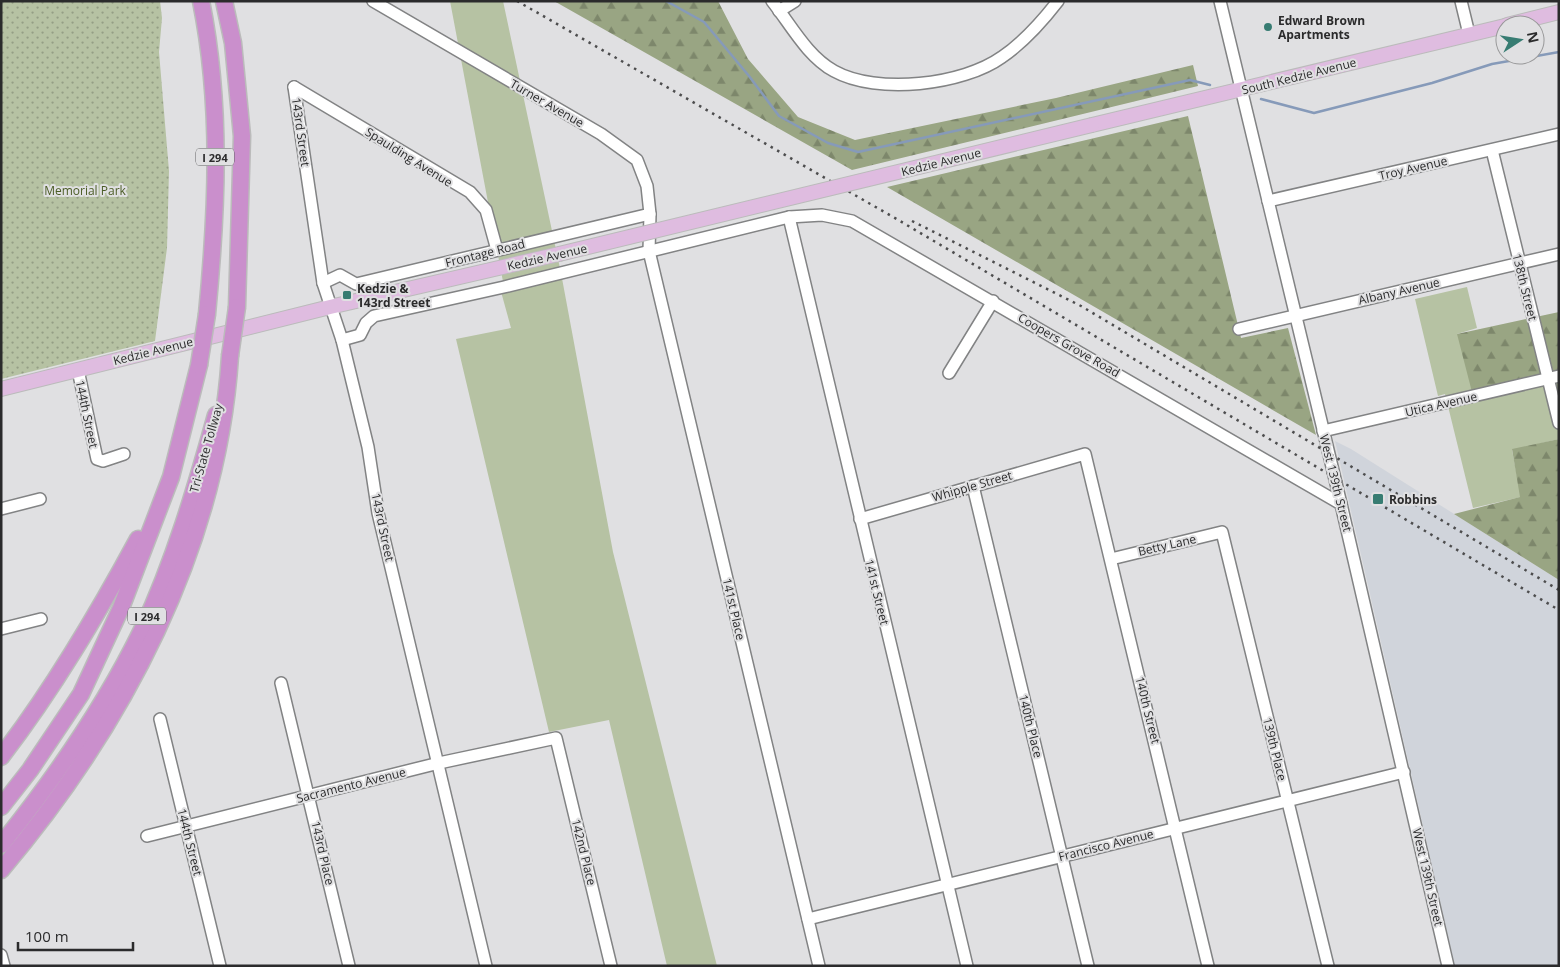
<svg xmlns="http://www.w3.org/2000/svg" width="1560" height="967" font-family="'Open Sans',sans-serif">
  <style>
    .built { fill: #d0d4db }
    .grass { fill: #b6c2a3 }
    .forest { fill: url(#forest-firs) }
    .park { fill: url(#park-dots) }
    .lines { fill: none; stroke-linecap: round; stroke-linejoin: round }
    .stream { stroke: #869ab9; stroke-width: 2.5 }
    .minor-casing { stroke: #828384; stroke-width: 14 }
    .major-casing { stroke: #bbb; stroke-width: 16 }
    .highway-casing { stroke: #bbb; stroke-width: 19 }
    .minor { stroke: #fff; stroke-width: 11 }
    .major { stroke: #dfbce0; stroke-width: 14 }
    .highway { stroke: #ca8fcc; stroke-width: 16 }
    .rail { stroke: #4d4d4e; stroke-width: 2.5; stroke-dasharray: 2.5 5; stroke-linecap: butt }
    .major-bridge-casing { stroke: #bbb; stroke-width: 16; stroke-linecap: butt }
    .highway-bridge-casing { stroke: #bbb; stroke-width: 19; stroke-linecap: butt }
    .major-bridge { stroke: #dfbce0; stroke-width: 14 }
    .highway-bridge { stroke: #ca8fcc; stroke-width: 16 }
    .poi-dot { fill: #377c72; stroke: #e0e0e2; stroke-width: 2 }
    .labels { text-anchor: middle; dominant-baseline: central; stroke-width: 4; stroke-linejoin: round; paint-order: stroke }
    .shield { fill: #e0e0e2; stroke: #616163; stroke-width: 1 }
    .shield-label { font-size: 11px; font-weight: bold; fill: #2b2b2c }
    .poi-label { font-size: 12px; font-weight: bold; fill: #2b2b2c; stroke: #e0e0e2; text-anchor: start }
    .street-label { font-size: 12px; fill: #2b2b2c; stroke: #e0e0e2 }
    .park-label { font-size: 12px; fill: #4b5c26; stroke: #e0e0e2 }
  </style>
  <defs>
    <pattern id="forest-firs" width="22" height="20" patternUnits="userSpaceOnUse" patternTransform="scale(1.25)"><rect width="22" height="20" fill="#99a583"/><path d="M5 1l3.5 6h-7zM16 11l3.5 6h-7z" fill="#7d876b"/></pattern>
    <pattern id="park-dots" width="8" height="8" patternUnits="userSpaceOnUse" patternTransform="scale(1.25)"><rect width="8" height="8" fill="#b6c2a3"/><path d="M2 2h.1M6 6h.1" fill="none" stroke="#949e85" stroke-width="1.8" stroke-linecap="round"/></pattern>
  </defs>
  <rect width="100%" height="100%" fill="#e0e0e2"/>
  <polygon class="built" points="1335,441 1351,449 1559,580 1559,966 1455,966"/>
  <g class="grass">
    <polygon points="450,1 503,1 561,273 613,552 717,966 667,966 609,720 549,732 456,339 511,328 500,288 504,287"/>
    <polygon points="1467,287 1477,328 1457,334 1548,379 1559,423 1559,439 1512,450 1521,497 1473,508 1445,394 1438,396 1415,299"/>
  </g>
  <g class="forest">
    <polygon points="554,1 718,1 748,59 798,117 855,140 1056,98 1193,65 1198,86 852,170"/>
    <polygon points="1188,116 1241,338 1288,328 1316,435 887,187"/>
    <polygon points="1559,312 1559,423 1548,379 1473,396 1457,334"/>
    <polygon points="1559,439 1559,580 1454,514 1520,497 1512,449"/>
  </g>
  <polygon class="park" points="1,1 160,1 162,18 159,52 169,171 167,248 155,341 1,379"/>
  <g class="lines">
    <g class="stream">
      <polyline points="666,1 704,22 749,76 779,116 828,143 858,152 1190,80 1210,85"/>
      <polyline points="1261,99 1314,113 1432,83 1492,64 1559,52"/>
    </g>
    <defs>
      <g id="minor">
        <polyline points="373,1 601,134 637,160 647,186 650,214 649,251 819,966"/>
        <path d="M772,1C791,25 807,56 834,71C877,95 963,85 1002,57C1024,42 1041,23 1058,1"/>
        <polyline points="1220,1 1341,504 1448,966"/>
        <polyline points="1461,1 1469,34"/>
        <polyline points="779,11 795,1"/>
        <polyline points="294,87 323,283 342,340 368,447 378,513 486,966"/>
        <polyline points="294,87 470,192 486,210 497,250"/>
        <polyline points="1492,150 1559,423"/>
        <polyline points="1268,201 1559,134"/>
        <polyline points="789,217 967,966"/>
        <polyline points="323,283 340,275 356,284 650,214"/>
        <polyline points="1239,329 1559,254"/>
        <polyline points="342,340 360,335 366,323 374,316 504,287 789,217 822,215 852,221 1341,504"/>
        <polyline points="78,370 97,459 103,461 124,454"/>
        <polyline points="949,373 993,301"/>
        <polyline points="1323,431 1559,376"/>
        <polyline points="973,486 1088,966"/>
        <polyline points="1,509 40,499"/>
        <polyline points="860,519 1085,454 1208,966"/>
        <polyline points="1111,559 1222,532 1328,966"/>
        <polyline points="1,629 41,619"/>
        <polyline points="281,683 349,966"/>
        <polyline points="160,719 220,966"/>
        <polyline points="147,836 439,763 556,738 611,966"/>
        <polyline points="808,919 1404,772"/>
        <polyline points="1,955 4,966"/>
      </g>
      <g id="major">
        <polyline points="1507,25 1559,12"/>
        <polyline points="1092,125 1505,26"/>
        <polyline points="1,389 330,307 559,254"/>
      </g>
      <g id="highway">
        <path d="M201,1C222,105 217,210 207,314"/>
        <polyline points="224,1 233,43 242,136 237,307"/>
        <path d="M1,757C54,688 97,615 138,539"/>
        <polyline points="1,807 30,770 81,694 121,608 171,477 199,365"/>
        <path d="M1,845C55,778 104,708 142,630C174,562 196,487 216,415"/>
        <path d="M1,870C123,726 218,547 230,356"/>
      </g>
    </defs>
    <use href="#minor" class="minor-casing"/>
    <use href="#major" class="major-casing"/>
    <use href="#highway" class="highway-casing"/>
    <use href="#minor" class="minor"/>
    <use href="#major" class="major"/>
    <use href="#highway" class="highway"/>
    <g class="rail">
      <polyline points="517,1 900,221 1559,610"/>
      <polyline points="912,221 1081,306 1559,590"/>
    </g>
    <defs>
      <polyline id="major-bridge" points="559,254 1092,125"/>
      <g id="highway-bridge">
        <polyline points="230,356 237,307"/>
        <polyline points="199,365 207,314"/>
      </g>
    </defs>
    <use href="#major-bridge" class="major-bridge-casing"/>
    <use href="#highway-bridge" class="highway-bridge-casing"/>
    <use href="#major-bridge" class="major-bridge"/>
    <use href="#highway-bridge" class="highway-bridge"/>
  </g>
  <g class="poi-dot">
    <circle cx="1268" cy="27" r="5"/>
    <rect x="342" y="290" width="10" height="10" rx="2.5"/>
    <rect x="1372" y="493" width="12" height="12" rx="2.5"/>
  </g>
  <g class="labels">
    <g class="shield">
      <rect x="196" y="148.5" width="38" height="17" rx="4"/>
      <rect x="128" y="607.5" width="38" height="17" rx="4"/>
    </g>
    <g class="shield-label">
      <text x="215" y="157">I 294</text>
      <text x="147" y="616">I 294</text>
    </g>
    <g class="poi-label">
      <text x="1278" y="20">Edward Brown<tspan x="1278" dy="14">Apartments</tspan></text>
      <text x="357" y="288">Kedzie &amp;<tspan x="357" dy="14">143rd Street</tspan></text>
      <text x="1389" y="499">Robbins</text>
    </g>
    <g class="street-label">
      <text transform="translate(1299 76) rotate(-14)">South Kedzie Avenue</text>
      <text transform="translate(547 103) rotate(30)">Turner Avenue</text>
      <text transform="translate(301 132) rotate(82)">143rd Street</text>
      <text transform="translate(409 157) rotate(32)">Spaulding Avenue</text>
      <text transform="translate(941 162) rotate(-14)">Kedzie Avenue</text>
      <text transform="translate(1413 168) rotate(-13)">Troy Avenue</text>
      <text transform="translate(485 253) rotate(-14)">Frontage Road</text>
      <text transform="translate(547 257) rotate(-13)">Kedzie Avenue</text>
      <text transform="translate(1525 287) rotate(76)">138th Street</text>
      <text transform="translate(1399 291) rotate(-13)">Albany Avenue</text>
      <text transform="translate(1069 345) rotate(30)">Coopers Grove Road</text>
      <text transform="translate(153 351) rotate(-14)">Kedzie Avenue</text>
      <text transform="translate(1441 404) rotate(-13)">Utica Avenue</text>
      <text transform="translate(87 414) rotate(78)">144th Street</text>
      <text transform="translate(206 448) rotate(-74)">Tri-State Tollway</text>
      <text transform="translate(1336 483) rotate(76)">West 139th Street</text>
      <text transform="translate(972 486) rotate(-16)">Whipple Street</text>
      <text transform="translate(383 527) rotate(78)">143rd Street</text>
      <text transform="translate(1167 545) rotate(-13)">Betty Lane</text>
      <text transform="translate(877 592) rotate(76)">141st Street</text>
      <text transform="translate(734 609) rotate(77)">141st Place</text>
      <text transform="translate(1148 710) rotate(76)">140th Street</text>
      <text transform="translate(1031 726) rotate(76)">140th Place</text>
      <text transform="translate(1275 749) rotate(76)">139th Place</text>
      <text transform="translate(351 785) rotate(-14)">Sacramento Avenue</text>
      <text transform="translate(190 842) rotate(76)">144th Street</text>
      <text transform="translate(1106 845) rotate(-14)">Francisco Avenue</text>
      <text transform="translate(584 852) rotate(76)">142nd Place</text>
      <text transform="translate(323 853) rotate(77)">143rd Place</text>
      <text transform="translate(1428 877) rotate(77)">West 139th Street</text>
    </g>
    <g class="park-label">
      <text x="85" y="190">Memorial Park</text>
    </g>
  </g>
  <rect width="1560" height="967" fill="none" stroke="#2b2b2c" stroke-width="5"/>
  <g transform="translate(1520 40) rotate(78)"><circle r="24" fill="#e0e0e2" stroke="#989899"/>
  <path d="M0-4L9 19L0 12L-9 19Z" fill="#377c72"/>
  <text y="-8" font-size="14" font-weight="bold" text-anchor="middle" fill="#2b2b2c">N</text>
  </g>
  <path d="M18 942v8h115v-8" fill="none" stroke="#2b2b2c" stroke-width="2.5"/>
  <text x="25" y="942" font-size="15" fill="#2b2b2c" stroke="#e0e0e2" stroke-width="4" paint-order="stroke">100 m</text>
</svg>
